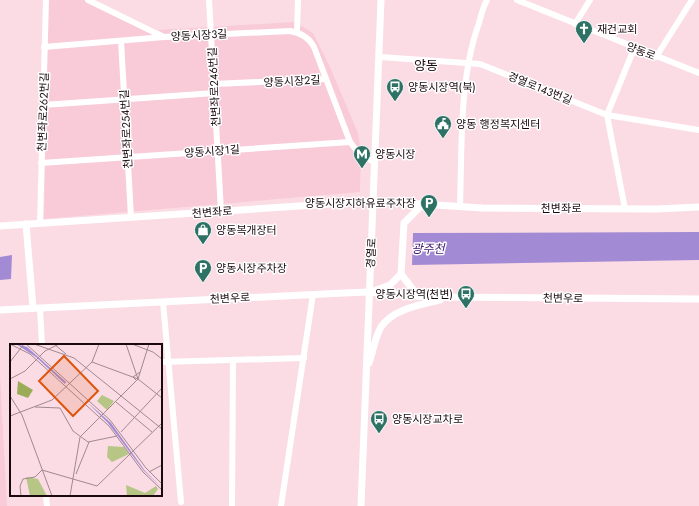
<svg xmlns="http://www.w3.org/2000/svg" width="699" height="506" font-family="Jost,'Noto Sans KR',sans-serif">
  <style>
    .built { fill: #f9cad8 }
    .water { fill: #a38ad4 }
    .lines { fill: none; stroke-linecap: round; stroke-linejoin: round }
    .minor { stroke: #fff; stroke-width: 6 }
    .tertiary { stroke: #fff; stroke-width: 7 }
    .labels { text-anchor: middle; dominant-baseline: central; stroke-width: 3; stroke-linejoin: round; paint-order: stroke }
    .poi-label { font-size: 11px; fill: #1a0a0f; stroke: #fff; text-anchor: start }
    .street-label { font-size: 11px; fill: #1a0a0f; stroke: #fff }
    .water-label { font-size: 12px; font-style: italic; fill: #3e166e; stroke: #fff }
    .quarter-label { font-size: 13px; fill: #1a0a0f; stroke: #fff }
    .inset-road { fill: none; stroke: #a1888f; stroke-width: 1 }
    .view { fill: #de550c; fill-opacity: 0.15; stroke: #de550c; stroke-width: 2 }
    .inset-edge { fill: none; stroke: #1a0a0f; stroke-width: 2 }
  </style>
  <rect width="100%" height="100%" fill="#fbdce5"/>
  <g class="built">
    <polygon points="48,0 94,0 158,30 295,22 313,33 329,65 358,133 361,152 360,192 44,219"/>
    <polygon points="0,376 7,506 0,506"/>
  </g>
  <g class="water">
    <polygon points="699,232 699,260 412,265 413,233"/>
    <polygon points="12,255 11,279 0,280 0,257"/>
  </g>
  <g class="lines">
    <g class="minor">
      <polyline points="88,0 164,37"/>
      <polyline points="209,0 221,211"/>
      <polyline points="517,0 699,73"/>
      <polyline points="575,24 590,0"/>
      <polyline points="297,32 298,0"/>
      <polyline points="121,41 131,217"/>
      <path d="M44,47L164,37L290,31C301,33 309,37 314,47L350,142L357,151L375,163"/>
      <polyline points="380,57 480,64 607,115 699,130"/>
      <polyline points="656,57 692,0"/>
      <polyline points="214,84 326,79"/>
      <polyline points="43,105 215,93"/>
      <polyline points="41,163 350,142"/>
      <path d="M460,206C462,148 459,78 479,23C481,15 483,7 487,0"/>
      <polyline points="625,209 607,115 631,56 636,49"/>
      <polyline points="40,223 46,0"/>
      <polyline points="163,302 181,502"/>
      <polyline points="40,308 42,345"/>
      <polyline points="161,362 304,358"/>
      <polyline points="46,495 47,506"/>
      <polyline points="232,506 233,360"/>
      <polyline points="281,506 313,294"/>
    </g>
    <g class="tertiary">
      <polyline points="26,224 33,308"/>
      <polyline points="0,226 374,201 482,208 657,209 699,207"/>
      <polyline points="401,274 414,291 423,295"/>
      <polyline points="371,292 390,285 401,274 404,223 423,204"/>
      <polyline points="0,310 344,293 369,292 428,297 699,299"/>
      <path d="M369,363C373,352 375,337 381,327C393,309 420,305 440,300"/>
      <polyline points="361,506 381,0"/>
    </g>
  </g>
  <defs>
    <symbol id="church-pin" viewBox="-11 -11 22 30"><path d="M0 17L-7.5 6A9.5 9.5 0 1 1 7.5 6Z" fill="#2d7265" stroke="#fff"/><path d="M-1.2-6h2.4v3.5h3.3v2.4h-3.3V6h-2.4V-.1h-3.3v-2.4h3.3Z" fill="#fff"/></symbol>
    <symbol id="bus-pin" viewBox="-11 -11 22 30"><path d="M0 17L-7.5 6A9.5 9.5 0 1 1 7.5 6Z" fill="#2d7265" stroke="#fff"/><path d="M-5-6H5V4H4V6H2V4H-2V6H-4V4H-5ZM-3.5-4V0h7V-4ZM-3.5 1.2v1.5H-2V1.2ZM2 1.2v1.5H3.5V1.2Z" fill="#fff"/></symbol>
    <symbol id="civic-pin" viewBox="-11 -11 22 30"><path d="M0 17L-7.5 6A9.5 9.5 0 1 1 7.5 6Z" fill="#2d7265" stroke="#fff"/><path d="M-.6-6.5H3V-4.5H.6V-3L4-1V1h2V6H-6V1h2V-1L-.6-3ZM-1.2 2.5V6h2.4V2.5Z" fill="#fff"/></symbol>
    <symbol id="metro-pin" viewBox="-11 -11 22 30"><path d="M0 17L-7.5 6A9.5 9.5 0 1 1 7.5 6Z" fill="#2d7265" stroke="#fff"/><path d="M-5.5 5V-5H-3L0 0L3-5H5.5V5H3V-.5L0 4L-3-.5V5Z" fill="#fff"/></symbol>
    <symbol id="parking-pin" viewBox="-11 -11 22 30"><path d="M0 17L-7.5 6A9.5 9.5 0 1 1 7.5 6Z" fill="#2d7265" stroke="#fff"/><path d="M-3.5-5.5H1a3.5 3.5 0 0 1 0 7H-1V5.5H-3.5ZM-1-3.4V-.6H.8a1.4 1.4 0 0 0 0-2.8Z" fill="#fff"/></symbol>
    <symbol id="shop-pin" viewBox="-11 -11 22 30"><path d="M0 17L-7.5 6A9.5 9.5 0 1 1 7.5 6Z" fill="#2d7265" stroke="#fff"/><path d="M-5-2.5h2.3a2.7 3.5 0 0 1 5.4 0H5L5.5 6h-11ZM-1.5-2.5h3a1.5 2.3 0 0 0-3 0Z" fill="#fff"/></symbol>
  </defs>
  <g fill-rule="evenodd">
    <use href="#church-pin" x="574" y="19" width="20" height="27"/>
    <use href="#bus-pin" x="385" y="77" width="20" height="27"/>
    <use href="#civic-pin" x="433" y="114" width="20" height="27"/>
    <use href="#metro-pin" x="352" y="144" width="20" height="27"/>
    <use href="#parking-pin" x="419" y="193" width="20" height="27"/>
    <use href="#shop-pin" x="193" y="220" width="20" height="27"/>
    <use href="#parking-pin" x="193" y="258" width="20" height="27"/>
    <use href="#bus-pin" x="456" y="284" width="20" height="27"/>
    <use href="#bus-pin" x="369" y="409" width="20" height="27"/>
  </g>
  <g class="labels">
    <g class="poi-label">
      <text x="597" y="29">재건교회</text>
      <text x="408" y="87">양동시장역(북)</text>
      <text x="456" y="124">양동 행정복지센터</text>
      <text x="375" y="154">양동시장</text>
      <text x="416" y="203" text-anchor="end">양동시장지하유료주차장</text>
      <text x="216" y="230">양동복개장터</text>
      <text x="216" y="268">양동시장주차장</text>
      <text x="453" y="294" text-anchor="end">양동시장역(천변)</text>
      <text x="392" y="419">양동시장교차로</text>
    </g>
    <g class="street-label">
      <text transform="translate(199 35) rotate(-3)">양동시장3길</text>
      <text transform="translate(641 51) rotate(21)">양동로</text>
      <text transform="translate(292 81) rotate(-3)">양동시장2길</text>
      <text transform="translate(214 87) rotate(-93)">천변좌로246번길</text>
      <text transform="translate(540 88) rotate(22)">경열로143번길</text>
      <text transform="translate(43 112) rotate(-88)">천변좌로262번길</text>
      <text transform="translate(126 129) rotate(-93)">천변좌로254번길</text>
      <text transform="translate(212 151) rotate(-4)">양동시장1길</text>
      <text x="561" y="208">천변좌로</text>
      <text transform="translate(212 212) rotate(-4)">천변좌로</text>
      <text transform="translate(371 253) rotate(-87)">경열로</text>
      <text transform="translate(230 298) rotate(-3)">천변우로</text>
      <text transform="translate(563 298) rotate(1)">천변우로</text>
    </g>
    <g class="water-label">
      <text x="428" y="249">광주천</text>
    </g>
    <g class="quarter-label">
      <text x="426" y="65">양동</text>
    </g>
  </g>
  <g transform="translate(10 344)">
    <rect width="152" height="152" fill="#fbdce5"/>
    <path d="M92,51L104,57L97,66L87,57ZM98,102L114,103L119,110L102,118L97,113ZM16,133L28,135L37,152H20ZM116,141L135,149L146,142L148,145L143,152H117Z" fill="#b7c684"/>
    <path d="M8,37L23,46L18,54L7,50Z" fill="#9bac59"/>
    <path d="M6,0L17,3L56,38L55,40L26,13ZM77,58L101,79L135,127L152,144L134,127L98,79Z" fill="#a38ad4"/>
    <path class="inset-road" d="M0,0L20,10L99,82L133,128L152,146M16,0L100,76L136,124L152,140M24,0L64,14L152,85M44,0L56,10M116,0L128,35L152,54M122,0L143,8L152,15M0,18L14,0M82,18L128,35M0,35L15,27L35,7L49,0M127,37L123,33L130,28M0,52L12,71L42,152M106,58L142,88M25,63L50,64L63,87L78,98L107,92M0,72L42,56L82,18L89,0M111,88L152,44M32,126L87,142L152,79M139,128L152,121M66,130L79,98M11,152L10,142L13,135L25,133L32,126M60,152L70,93L128,35L139,0"/>
    <path class="view" d="M54,12L88,47L63,72L29,37Z"/>
    <rect width="152" height="152" class="inset-edge"/>
  </g>
</svg>
